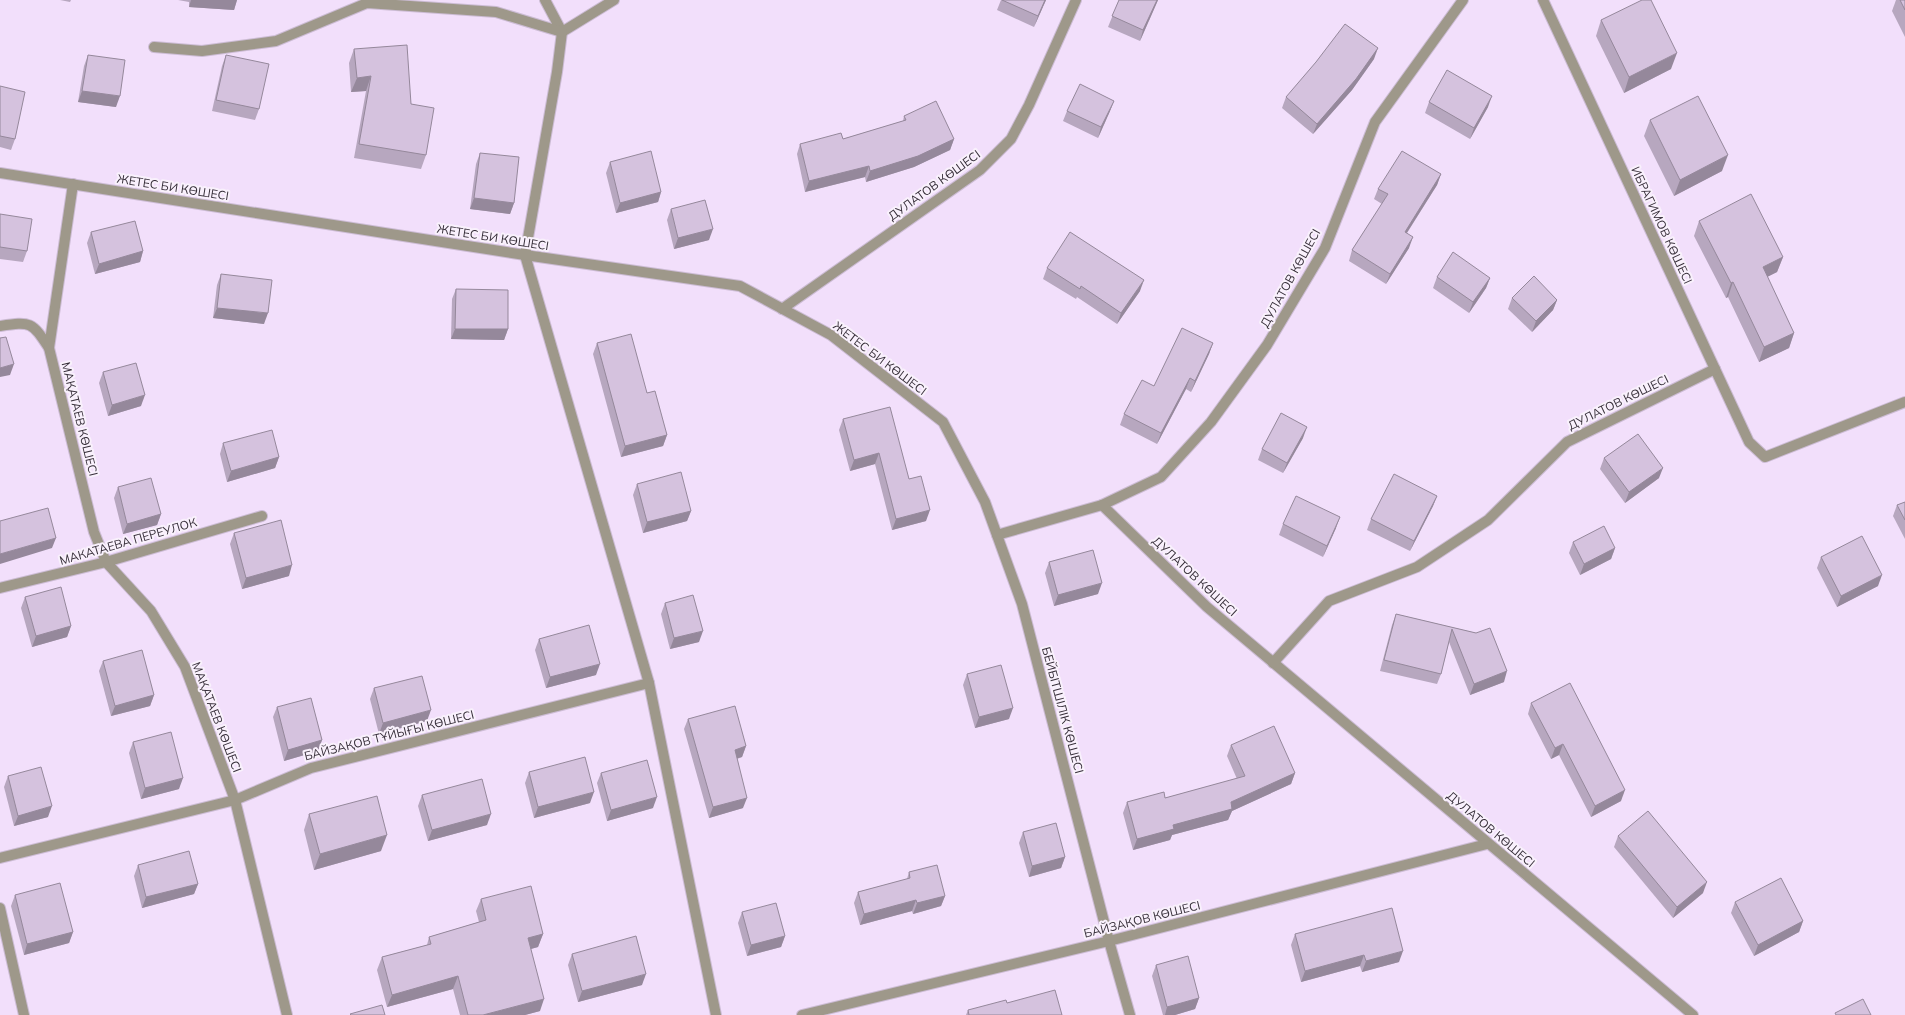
<svg xmlns="http://www.w3.org/2000/svg" width="1905" height="1015" font-family="Mulish,sans-serif">
  <style>
    .lines { fill: none; stroke-linecap: round; stroke-linejoin: round }
    .minor-casing { stroke: #ccbcd4; stroke-width: 12 }
    .minor { stroke: #9e988a; stroke-width: 10 }
    .wall { fill: #b7a7bf }
    .shaded-wall { fill: #95889b }
    .building { fill: #d5c2de; stroke: #95889b }
    .labels { text-anchor: middle; dominant-baseline: central; stroke-width: 4; stroke-linejoin: round; paint-order: stroke }
    .street-label { font-size: 12px; fill: #362e39; stroke: #f9f1fc }
  </style>
  <rect width="100%" height="100%" fill="#f2dffb"/>
  <g class="lines">
    <defs>
      <g id="minor">
        <polyline points="545,0 562,32"/>
        <polyline points="1543,0 1749,442 1765,457 1905,402"/>
        <polyline points="562,32 557,72 525,255 649,683 716,1015"/>
        <polyline points="562,32 614,0"/>
        <polyline points="154,47 202,51 276,41 367,3 496,12 562,32"/>
        <polyline points="0,173 525,255 740,286 831,335 943,422 985,502 1022,604 1109,941 1130,1015"/>
        <polyline points="782,309 980,170 1011,139 1029,105 1076,0"/>
        <path d="M0,326C31,321 32,322 49,348L94,532L106,562L151,611L185,667L235,800L287,1015"/>
        <polyline points="49,348 73,184"/>
        <polyline points="1102,505 1161,477 1211,422 1267,345 1325,248 1375,122 1463,0"/>
        <polyline points="997,535 1102,505 1207,607 1693,1015"/>
        <polyline points="0,588 106,562 262,516"/>
        <polyline points="1273,663 1329,601 1417,567 1488,520 1567,442 1715,369"/>
        <polyline points="0,858 235,800 311,768 649,683"/>
        <polyline points="0,908 24,1015"/>
        <polyline points="802,1015 1109,941 1487,844"/>
      </g>
    </defs>
    <use href="#minor" class="minor-casing"/>
    <use href="#minor" class="minor"/>
  </g>
  <g class="wall">
    <polygon points="60,0 71,0 70,2"/>
    <polygon points="178,0 237,0 234,10 189,7 189,2"/>
    <polygon points="1001,0 1046,0 1034,27 997,10"/>
    <polygon points="1119,0 1158,0 1140,41 1108,27"/>
    <polygon points="1896,0 1905,0 1905,37 1892,11"/>
    <polygon points="1601,20 1671,69 1624,93 1596,36"/>
    <polygon points="354,49 411,104 426,155 421,169 354,158 366,91 351,92 349,63"/>
    <polygon points="88,55 116,107 78,102 84,66"/>
    <polygon points="226,55 259,109 255,120 212,111 222,66"/>
    <polygon points="1374,59 1352,90 1313,134 1282,108 1286,97"/>
    <polygon points="0,86 15,139 11,150 0,147"/>
    <polygon points="1114,101 1110,111 1098,138 1063,121 1067,111"/>
    <polygon points="1429,102 1488,107 1470,139 1425,113"/>
    <polygon points="904,116 954,139 950,150 914,167 866,182 865,177 805,192 797,154 800,144 843,139 903,121"/>
    <polygon points="1650,120 1722,171 1674,196 1644,136"/>
    <polygon points="480,153 514,203 510,214 470,209 476,164"/>
    <polygon points="610,162 661,192 658,202 616,213 606,173"/>
    <polygon points="1441,174 1437,185 1407,233 1409,248 1386,284 1349,261 1352,250 1382,204 1374,199 1378,189"/>
    <polygon points="671,209 709,240 674,249 667,220"/>
    <polygon points="0,214 27,251 23,262 0,259"/>
    <polygon points="1699,221 1783,257 1777,272 1767,277 1794,333 1789,348 1759,362 1728,297 1726,298 1694,236"/>
    <polygon points="91,232 143,251 140,262 95,274 87,243"/>
    <polygon points="1047,268 1140,291 1117,324 1077,297 1076,299 1043,279"/>
    <polygon points="221,274 264,324 213,318 217,285"/>
    <polygon points="1437,277 1490,278 1486,288 1469,313 1433,288"/>
    <polygon points="456,289 508,329 504,340 451,339 452,299"/>
    <polygon points="1512,298 1557,300 1553,310 1532,332 1508,309"/>
    <polygon points="597,343 647,393 667,435 663,446 621,457 593,354"/>
    <polygon points="1213,343 1209,354 1191,392 1186,389 1157,444 1120,425 1124,414 1154,386"/>
    <polygon points="103,372 141,406 108,416 99,383"/>
    <polygon points="843,419 909,479 926,521 892,530 875,464 850,471 839,430"/>
    <polygon points="1303,438 1283,473 1258,460 1262,449"/>
    <polygon points="223,443 279,457 275,468 227,482 220,454"/>
    <polygon points="1604,458 1659,478 1625,503 1600,469"/>
    <polygon points="637,484 691,511 687,521 643,533 633,495"/>
    <polygon points="118,487 161,514 157,525 123,534 114,498"/>
    <polygon points="1437,496 1433,506 1410,551 1367,530 1371,519"/>
    <polygon points="1905,502 1905,539 1893,516 1897,505"/>
    <polygon points="1283,524 1336,528 1323,557 1279,535"/>
    <polygon points="234,533 289,576 242,589 230,544"/>
    <polygon points="1573,542 1615,548 1611,559 1580,575 1569,553"/>
    <polygon points="1821,557 1878,586 1837,607 1817,568"/>
    <polygon points="1049,562 1098,594 1054,606 1045,573"/>
    <polygon points="25,597 71,626 67,637 32,647 21,608"/>
    <polygon points="665,603 699,642 670,649 661,614"/>
    <polygon points="1396,614 1476,633 1504,682 1470,695 1449,642 1441,674 1437,684 1380,671 1392,625"/>
    <polygon points="539,639 596,675 546,688 535,650"/>
    <polygon points="103,661 154,695 150,706 111,716 99,671"/>
    <polygon points="967,674 1009,719 975,728 963,685"/>
    <polygon points="374,688 427,721 379,734 370,699"/>
    <polygon points="1531,703 1621,801 1591,817 1559,755 1551,759 1528,714"/>
    <polygon points="277,707 322,740 318,751 284,761 273,717"/>
    <polygon points="688,719 746,746 742,757 737,759 743,808 709,818 684,729"/>
    <polygon points="133,742 179,789 141,799 129,753"/>
    <polygon points="1231,745 1295,773 1291,784 1232,811 1228,820 1172,835 1170,840 1133,850 1123,813 1127,802 1165,798 1237,779 1227,756"/>
    <polygon points="529,772 590,803 534,818 525,783"/>
    <polygon points="601,773 653,808 607,821 597,783"/>
    <polygon points="8,776 48,817 14,826 4,787"/>
    <polygon points="422,795 487,825 428,841 418,806"/>
    <polygon points="309,814 381,851 314,870 304,830"/>
    <polygon points="1023,832 1065,857 1061,868 1029,877 1019,843"/>
    <polygon points="1618,836 1703,893 1673,918 1614,847"/>
    <polygon points="138,865 198,884 194,894 142,908 134,876"/>
    <polygon points="909,872 945,896 941,906 913,914 912,911 860,925 854,903 858,892 907,879"/>
    <polygon points="15,895 73,932 69,943 24,955 11,906"/>
    <polygon points="481,899 543,934 538,947 531,949 540,1011 525,1015 460,1015 453,989 387,1007 377,970 382,957 427,945 429,937 479,922 476,911"/>
    <polygon points="1735,902 1803,921 1799,932 1754,956 1731,913"/>
    <polygon points="742,912 785,936 781,947 747,956 738,923"/>
    <polygon points="1295,934 1399,962 1362,972 1360,966 1301,982 1291,945"/>
    <polygon points="572,954 642,985 578,1002 568,965"/>
    <polygon points="1156,965 1199,998 1195,1009 1175,1015 1163,1015 1152,976"/>
    <polygon points="1007,1003 1062,1015 966,1015 968,1010"/>
  </g>
  <g class="shaded-wall">
    <polygon points="191,0 237,0 234,10 189,7"/>
    <polygon points="1045,0 1046,0 1034,27 1038,16"/>
    <polygon points="1157,0 1158,0 1140,41 1143,30"/>
    <polygon points="1378,48 1374,59 1352,90 1313,134 1317,124"/>
    <polygon points="1677,53 1671,69 1624,93 1629,77"/>
    <polygon points="371,76 366,91 351,92 357,78"/>
    <polygon points="82,91 120,96 116,107 78,102"/>
    <polygon points="1492,96 1488,107 1470,139 1474,128"/>
    <polygon points="1114,101 1110,111 1098,138 1101,127"/>
    <polygon points="954,139 950,150 914,167 866,182 870,171"/>
    <polygon points="1728,155 1722,171 1674,196 1680,180"/>
    <polygon points="869,166 865,177 805,192 809,181"/>
    <polygon points="1441,174 1437,185 1401,242 1405,232"/>
    <polygon points="661,192 658,202 616,213 620,203"/>
    <polygon points="474,198 514,203 510,214 470,209"/>
    <polygon points="713,229 709,240 674,249 678,238"/>
    <polygon points="1413,237 1409,248 1386,284 1390,274"/>
    <polygon points="143,251 140,262 95,274 99,264"/>
    <polygon points="1783,257 1777,272 1757,282 1763,267"/>
    <polygon points="1490,278 1486,288 1469,313 1473,302"/>
    <polygon points="1144,280 1140,291 1117,324 1121,313"/>
    <polygon points="1733,282 1728,297 1726,298 1731,283"/>
    <polygon points="1557,300 1553,310 1532,332 1536,321"/>
    <polygon points="217,308 268,313 264,324 213,318"/>
    <polygon points="455,329 508,329 504,340 451,339"/>
    <polygon points="1794,333 1789,348 1759,362 1764,347"/>
    <polygon points="1213,343 1209,354 1191,392 1195,381"/>
    <polygon points="14,364 10,375 0,377 0,368"/>
    <polygon points="1190,378 1186,389 1157,444 1161,433"/>
    <polygon points="145,395 141,406 108,416 112,405"/>
    <polygon points="1307,427 1303,438 1283,473 1287,463"/>
    <polygon points="667,435 663,446 621,457 625,446"/>
    <polygon points="879,453 875,464 850,471 854,460"/>
    <polygon points="279,457 275,468 227,482 231,471"/>
    <polygon points="1663,468 1659,478 1625,503 1629,492"/>
    <polygon points="1437,496 1433,506 1410,551 1414,541"/>
    <polygon points="930,510 926,521 892,530 896,519"/>
    <polygon points="691,511 687,521 643,533 647,522"/>
    <polygon points="161,514 157,525 123,534 127,524"/>
    <polygon points="1340,517 1336,528 1323,557 1327,546"/>
    <polygon points="56,538 52,548 0,564 0,554"/>
    <polygon points="1615,548 1611,559 1580,575 1584,564"/>
    <polygon points="292,565 289,576 242,589 246,578"/>
    <polygon points="1882,575 1878,586 1837,607 1841,596"/>
    <polygon points="1102,583 1098,594 1054,606 1058,595"/>
    <polygon points="71,626 67,637 32,647 36,636"/>
    <polygon points="703,631 699,642 670,649 674,638"/>
    <polygon points="600,664 596,675 546,688 550,677"/>
    <polygon points="1507,671 1504,682 1470,695 1474,684"/>
    <polygon points="154,695 150,706 111,716 115,706"/>
    <polygon points="1013,708 1009,719 975,728 979,717"/>
    <polygon points="431,710 427,721 379,734 383,723"/>
    <polygon points="322,740 318,751 284,761 288,750"/>
    <polygon points="1563,744 1559,755 1551,759 1555,748"/>
    <polygon points="746,746 742,757 731,760 735,750"/>
    <polygon points="1295,773 1291,784 1232,811 1228,820 1172,835 1170,840 1133,850 1137,839 1231,802"/>
    <polygon points="183,778 179,789 141,799 145,788"/>
    <polygon points="1625,790 1621,801 1591,817 1595,806"/>
    <polygon points="594,792 590,803 534,818 538,807"/>
    <polygon points="657,797 653,808 607,821 611,810"/>
    <polygon points="747,798 743,808 709,818 713,807"/>
    <polygon points="52,806 48,817 14,826 18,816"/>
    <polygon points="491,814 487,825 428,841 432,830"/>
    <polygon points="387,835 381,851 314,870 320,854"/>
    <polygon points="1065,857 1061,868 1029,877 1032,866"/>
    <polygon points="1707,882 1703,893 1673,918 1677,907"/>
    <polygon points="198,884 194,894 142,908 146,897"/>
    <polygon points="945,896 941,906 913,914 917,903"/>
    <polygon points="916,900 912,911 860,925 864,914"/>
    <polygon points="1803,921 1799,932 1754,956 1758,945"/>
    <polygon points="73,932 69,943 24,955 27,944"/>
    <polygon points="543,934 538,947 523,951 528,938"/>
    <polygon points="785,936 781,947 747,956 751,945"/>
    <polygon points="1403,951 1399,962 1362,972 1366,961"/>
    <polygon points="1364,955 1360,966 1301,982 1305,971"/>
    <polygon points="646,974 642,985 578,1002 582,991"/>
    <polygon points="458,976 453,989 387,1007 392,995"/>
    <polygon points="1199,998 1195,1009 1175,1015 1165,1015 1167,1007"/>
    <polygon points="544,999 540,1011 525,1015 483,1015"/>
  </g>
  <g class="building">
    <polygon points="1002,0 1045,0 1038,16"/>
    <polygon points="1119,0 1157,0 1143,30 1112,16"/>
    <polygon points="1642,0 1651,0 1677,53 1629,77 1601,20"/>
    <polygon points="1900,0 1905,0 1905,10"/>
    <polygon points="1345,24 1378,48 1356,79 1317,124 1286,97 1316,62"/>
    <polygon points="407,45 411,104 434,108 426,155 359,144 371,76 357,78 354,49"/>
    <polygon points="88,55 125,60 120,96 82,91"/>
    <polygon points="226,55 269,64 259,109 216,100"/>
    <polygon points="1447,70 1492,96 1474,128 1429,102"/>
    <polygon points="1080,84 1114,101 1101,127 1067,111"/>
    <polygon points="0,86 25,92 15,139 0,136"/>
    <polygon points="1698,96 1728,155 1680,180 1650,120"/>
    <polygon points="936,101 954,139 918,156 870,171 869,166 809,181 800,144 841,133 843,139 906,120 904,116"/>
    <polygon points="651,151 661,192 620,203 610,162"/>
    <polygon points="1402,151 1441,174 1405,232 1413,237 1390,274 1352,250 1388,194 1378,189"/>
    <polygon points="480,153 519,157 514,203 474,198"/>
    <polygon points="1751,194 1783,257 1763,267 1794,333 1764,347 1733,282 1731,283 1699,221"/>
    <polygon points="705,200 713,229 678,238 671,209"/>
    <polygon points="0,214 32,219 27,251 0,247"/>
    <polygon points="135,221 143,251 99,264 91,232"/>
    <polygon points="1070,232 1144,280 1121,313 1081,286 1080,289 1047,268"/>
    <polygon points="1453,252 1490,278 1473,302 1437,277"/>
    <polygon points="221,274 272,280 268,313 217,308"/>
    <polygon points="1534,276 1557,300 1536,321 1512,298"/>
    <polygon points="456,289 508,290 508,329 455,329"/>
    <polygon points="1182,328 1213,343 1195,381 1190,378 1161,433 1124,414 1142,380 1154,386"/>
    <polygon points="631,334 647,393 655,391 667,435 625,446 597,343"/>
    <polygon points="6,337 14,364 0,368 0,338"/>
    <polygon points="136,363 145,395 112,405 103,372"/>
    <polygon points="890,407 909,479 921,476 930,510 896,519 879,453 854,460 843,419"/>
    <polygon points="1281,413 1307,427 1287,463 1262,449"/>
    <polygon points="272,430 279,457 231,471 223,443"/>
    <polygon points="1638,434 1663,468 1629,492 1604,458"/>
    <polygon points="681,472 691,511 647,522 637,484"/>
    <polygon points="1394,474 1437,496 1414,541 1371,519"/>
    <polygon points="151,478 161,514 127,524 118,487"/>
    <polygon points="1296,496 1340,517 1327,546 1283,524"/>
    <polygon points="1905,502 1905,520 1897,505"/>
    <polygon points="48,508 56,538 0,554 0,521"/>
    <polygon points="281,520 292,565 246,578 234,533"/>
    <polygon points="1604,526 1615,548 1584,564 1573,542"/>
    <polygon points="1862,536 1882,575 1841,596 1821,557"/>
    <polygon points="1093,550 1102,583 1058,595 1049,562"/>
    <polygon points="61,587 71,626 36,636 25,597"/>
    <polygon points="693,595 703,631 674,638 665,603"/>
    <polygon points="1396,614 1476,633 1490,628 1507,671 1474,684 1452,629 1441,674 1384,660"/>
    <polygon points="589,625 600,664 550,677 539,639"/>
    <polygon points="142,650 154,695 115,706 103,661"/>
    <polygon points="1001,665 1013,708 979,717 967,674"/>
    <polygon points="422,676 431,710 383,723 374,688"/>
    <polygon points="1570,683 1625,790 1595,806 1563,744 1555,748 1531,703"/>
    <polygon points="311,698 322,740 288,750 277,707"/>
    <polygon points="735,706 746,746 735,750 747,798 713,807 688,719"/>
    <polygon points="1274,726 1295,773 1231,802 1232,809 1173,825 1174,829 1137,839 1127,802 1164,792 1165,798 1245,776 1231,745"/>
    <polygon points="171,732 183,778 145,788 133,742"/>
    <polygon points="585,757 594,792 538,807 529,772"/>
    <polygon points="647,760 657,797 611,810 601,773"/>
    <polygon points="41,767 52,806 18,816 8,776"/>
    <polygon points="482,779 491,814 432,830 422,795"/>
    <polygon points="377,796 387,835 320,854 309,814"/>
    <polygon points="1648,811 1707,882 1677,907 1618,836"/>
    <polygon points="1056,823 1065,857 1032,866 1023,832"/>
    <polygon points="189,851 198,884 146,897 138,865"/>
    <polygon points="937,865 945,896 917,903 916,900 864,914 858,892 910,878 909,872"/>
    <polygon points="1781,878 1803,921 1758,945 1735,902"/>
    <polygon points="60,883 73,932 27,944 15,895"/>
    <polygon points="531,886 543,934 528,938 544,999 483,1015 468,1015 458,976 392,995 382,957 431,944 429,937 486,920 481,899"/>
    <polygon points="776,903 785,936 751,945 742,912"/>
    <polygon points="1392,908 1403,951 1366,961 1364,955 1305,971 1295,934"/>
    <polygon points="636,936 646,974 582,991 572,954"/>
    <polygon points="1188,956 1199,998 1167,1007 1156,965"/>
    <polygon points="1055,990 1062,1015 969,1015 968,1010 1006,1000 1007,1003"/>
    <polygon points="1863,999 1871,1015 1836,1015 1835,1013"/>
    <polygon points="382,1005 385,1015 351,1015 350,1014"/>
  </g>
  <g class="labels">
    <g class="street-label">
      <text transform="translate(934 185) rotate(-36)">ДУЛАТОВ КӨШЕСІ</text>
      <text transform="translate(173 187) rotate(9)">ЖЕТЕС БИ КӨШЕСІ</text>
      <text transform="translate(1662 225) rotate(65)">ИБРАГИМОВ КӨШЕСІ</text>
      <text transform="translate(493 237) rotate(9)">ЖЕТЕС БИ КӨШЕСІ</text>
      <text transform="translate(1290 278) rotate(-61)">ДУЛАТОВ КӨШЕСІ</text>
      <text transform="translate(880 358) rotate(37)">ЖЕТЕС БИ КӨШЕСІ</text>
      <text transform="translate(1618 402) rotate(-26)">ДУЛАТОВ КӨШЕСІ</text>
      <text transform="translate(80 419) rotate(76)">МАҚАТАЕВ КӨШЕСІ</text>
      <text transform="translate(128 541) rotate(-16)">МАКАТАЕВА ПЕРЕУЛОК</text>
      <text transform="translate(1195 576) rotate(43)">ДУЛАТОВ КӨШЕСІ</text>
      <text transform="translate(1063 710) rotate(75)">БЕЙБІТШІЛІК КӨШЕСІ</text>
      <text transform="translate(217 717) rotate(69)">МАҚАТАЕВ КӨШЕСІ</text>
      <text transform="translate(389 735) rotate(-14)">БАЙЗАҚОВ ТҰЙЫҒЫ КӨШЕСІ</text>
      <text transform="translate(1491 829) rotate(40)">ДУЛАТОВ КӨШЕСІ</text>
      <text transform="translate(1142 919) rotate(-14)">БАЙЗАҚОВ КӨШЕСІ</text>
    </g>
  </g>
</svg>
